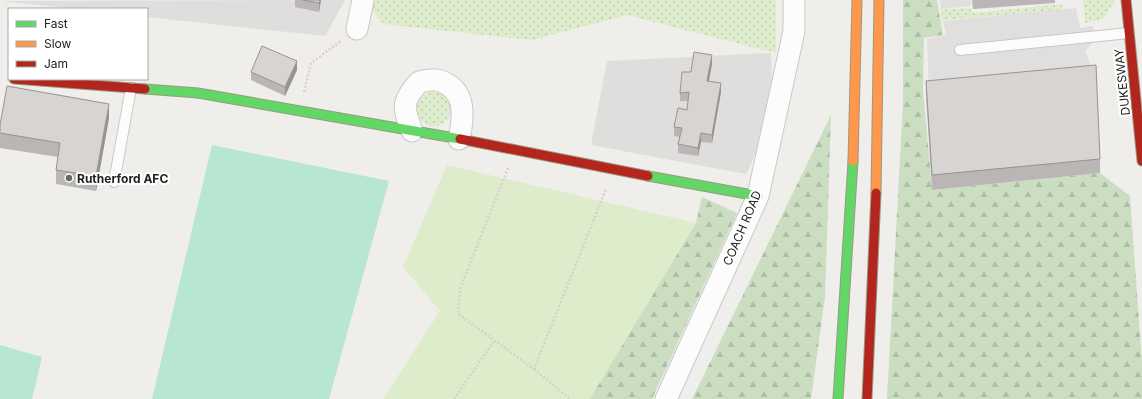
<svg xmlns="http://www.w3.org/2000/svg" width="1142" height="399" font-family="Inter,sans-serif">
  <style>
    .residential { fill: #dfdedc }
    .grass { fill: url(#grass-dots) }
    .forest { fill: url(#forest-firs) }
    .garden { fill: #ddeccb }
    .pitch { fill: #b7e6d2 }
    .parking { fill: #e0dfde }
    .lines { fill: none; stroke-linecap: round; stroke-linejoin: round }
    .lane-casing { stroke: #c9c8c7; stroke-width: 12 }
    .street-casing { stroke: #c9c8c7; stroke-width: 23 }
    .fast-casing { stroke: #999a82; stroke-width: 11 }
    .slow-casing { stroke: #999a82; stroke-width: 11 }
    .jam-casing { stroke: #999a82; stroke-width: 11 }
    .path { stroke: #dccecd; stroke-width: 2.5; stroke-dasharray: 2 2; stroke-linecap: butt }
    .lane { stroke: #fdfcfc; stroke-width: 10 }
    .street { stroke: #fdfcfc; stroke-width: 21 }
    .fast { stroke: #63d668; stroke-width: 9 }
    .slow { stroke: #ff974d; stroke-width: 9 }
    .jam { stroke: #b3261e; stroke-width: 9 }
    .wall { fill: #b9b6b5 }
    .shaded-wall { fill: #969493 }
    .building { fill: #d7d4d2; stroke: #969493 }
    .poi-dot { fill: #6a6968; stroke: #fff; stroke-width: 1.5 }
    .labels { text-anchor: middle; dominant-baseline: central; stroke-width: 4; stroke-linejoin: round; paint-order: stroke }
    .street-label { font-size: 12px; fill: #222; stroke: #fff }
    .poi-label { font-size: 12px; font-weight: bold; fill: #222; stroke: #fff; text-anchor: start }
  </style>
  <defs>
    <pattern id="grass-dots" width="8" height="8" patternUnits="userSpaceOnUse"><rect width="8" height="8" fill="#ddeccb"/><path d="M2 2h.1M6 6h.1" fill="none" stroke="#bdcaae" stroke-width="1.8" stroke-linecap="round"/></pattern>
    <pattern id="forest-firs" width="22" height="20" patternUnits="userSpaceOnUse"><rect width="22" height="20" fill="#cbdec1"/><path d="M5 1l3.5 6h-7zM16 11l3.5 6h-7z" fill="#aebea6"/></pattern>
  </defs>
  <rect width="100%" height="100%" fill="#f0eeeb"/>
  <g class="residential">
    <polygon points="345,0 325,36 147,17 147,9 78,9 0,1"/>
    <polygon points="771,53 772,96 765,134 746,174 591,145 607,61"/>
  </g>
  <g class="grass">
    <polygon points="371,0 776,0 776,53 627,15 532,40 383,24 370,6"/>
    <polygon points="1083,0 1114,0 1114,2 1103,19 1085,23"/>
    <polygon points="1062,4 1063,10 942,20 941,10 969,8 974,13"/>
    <circle cx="434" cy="109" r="17"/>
  </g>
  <g class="forest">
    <polygon points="903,0 937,0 943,35 924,38 923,90 932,190 1100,173 1130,196 1142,362 1142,399 887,399 903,102"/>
    <polygon points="831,115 825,297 811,399 692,399"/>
    <polygon points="702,197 737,213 652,399 587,399 696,223"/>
  </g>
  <polygon class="garden" points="447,165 696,223 590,399 383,399 440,311 403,267"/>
  <g class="pitch">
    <polygon points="212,145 389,181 329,399 152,399"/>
    <polygon points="0,345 42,357 32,399 0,399"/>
  </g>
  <g class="parking">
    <polygon points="940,0 971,0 971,6 941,9"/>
    <polygon points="1076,8 1080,28 1093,26 1093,42 1085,51 1095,77 929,94 927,39 946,35 943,21"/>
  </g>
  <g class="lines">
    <defs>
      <g id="lane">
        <polyline points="960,50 1129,33"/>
        <polyline points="114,182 131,88"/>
      </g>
      <g id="street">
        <polyline points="357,29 363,0"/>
        <path d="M412,131C403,108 401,102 419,82C424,81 432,79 437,80C467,88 464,116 459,139"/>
        <polyline points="666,399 758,196 794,31 794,0"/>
      </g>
      <g id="fast">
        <polyline points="145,89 198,93 460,139"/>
        <polyline points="648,176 758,196"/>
        <polyline points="838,399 853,161"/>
      </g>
      <g id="slow">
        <polyline points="853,161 857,0"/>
        <polyline points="876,193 879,0"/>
      </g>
      <g id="jam">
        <polyline points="1126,0 1142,161"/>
        <polyline points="14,79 145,89"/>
        <polyline points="460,139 648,176"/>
        <polyline points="867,399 876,193"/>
      </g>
    </defs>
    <use href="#lane" class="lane-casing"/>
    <use href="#street" class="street-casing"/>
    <use href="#fast" class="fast-casing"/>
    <use href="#slow" class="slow-casing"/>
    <use href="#jam" class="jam-casing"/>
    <g class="path">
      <polyline points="304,92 311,63 341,41"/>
      <polyline points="508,168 460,289 458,314 534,369 606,189"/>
      <polyline points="534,369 570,399"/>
      <polyline points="454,399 495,340"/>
    </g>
    <use href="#lane" class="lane"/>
    <use href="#street" class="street"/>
    <use href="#fast" class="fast"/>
    <use href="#slow" class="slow"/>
    <use href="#jam" class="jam"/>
  </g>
  <g class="wall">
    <polygon points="295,0 321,0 319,12 295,7"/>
    <polygon points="972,0 1055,0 1055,3 973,9"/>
    <polygon points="712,64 709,81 721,92 712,143 701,142 698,156 678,153 678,144 680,137 674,136 674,127 687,110 688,101 680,101 680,93 691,72"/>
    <polygon points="297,70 285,96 251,80 251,72"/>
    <polygon points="926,81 1100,159 1100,173 932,190 926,96"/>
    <polygon points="109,118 96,191 56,184 56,170 58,157 0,148 0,125"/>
  </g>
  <g class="shaded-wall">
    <polygon points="320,0 321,0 319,12 319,3"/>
    <polygon points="712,55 712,64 707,90 707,81"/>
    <polygon points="297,61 297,70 285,96 285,87"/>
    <polygon points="721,83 721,92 712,143 712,135"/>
    <polygon points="109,104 109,118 96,191 96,176"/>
    <polygon points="701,133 701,142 698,156 698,148"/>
  </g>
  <g class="building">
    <polygon points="303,0 320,0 319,3"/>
    <polygon points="262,46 297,61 285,87 251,72"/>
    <polygon points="694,52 712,55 707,81 721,83 712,135 701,133 698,148 678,144 682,128 674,127 678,108 687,110 689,92 680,93 682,72 691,72"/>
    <polygon points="1096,65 1100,159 932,175 926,81"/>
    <polygon points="7,86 109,104 96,176 56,170 60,143 0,133 0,125"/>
  </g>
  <circle class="poi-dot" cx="69" cy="178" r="4"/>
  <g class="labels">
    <g class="street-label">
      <text transform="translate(1122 82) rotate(-96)">DUKESWAY</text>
      <text transform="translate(742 228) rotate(-67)">COACH ROAD</text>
    </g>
    <g class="poi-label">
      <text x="77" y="178">Rutherford AFC</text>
    </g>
  </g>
  <rect x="8" y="8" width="140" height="72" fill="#ffffff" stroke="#a7a7a7"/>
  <rect x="16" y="21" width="20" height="6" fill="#63d668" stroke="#a7a7a7"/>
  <text x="44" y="28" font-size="12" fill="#222222">Fast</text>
  <rect x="16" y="41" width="20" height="6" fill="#ff974d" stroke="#a7a7a7"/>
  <text x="44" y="48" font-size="12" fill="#222222">Slow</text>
  <rect x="16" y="61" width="20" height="6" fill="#b3261e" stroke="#a7a7a7"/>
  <text x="44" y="68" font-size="12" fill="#222222">Jam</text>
</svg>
